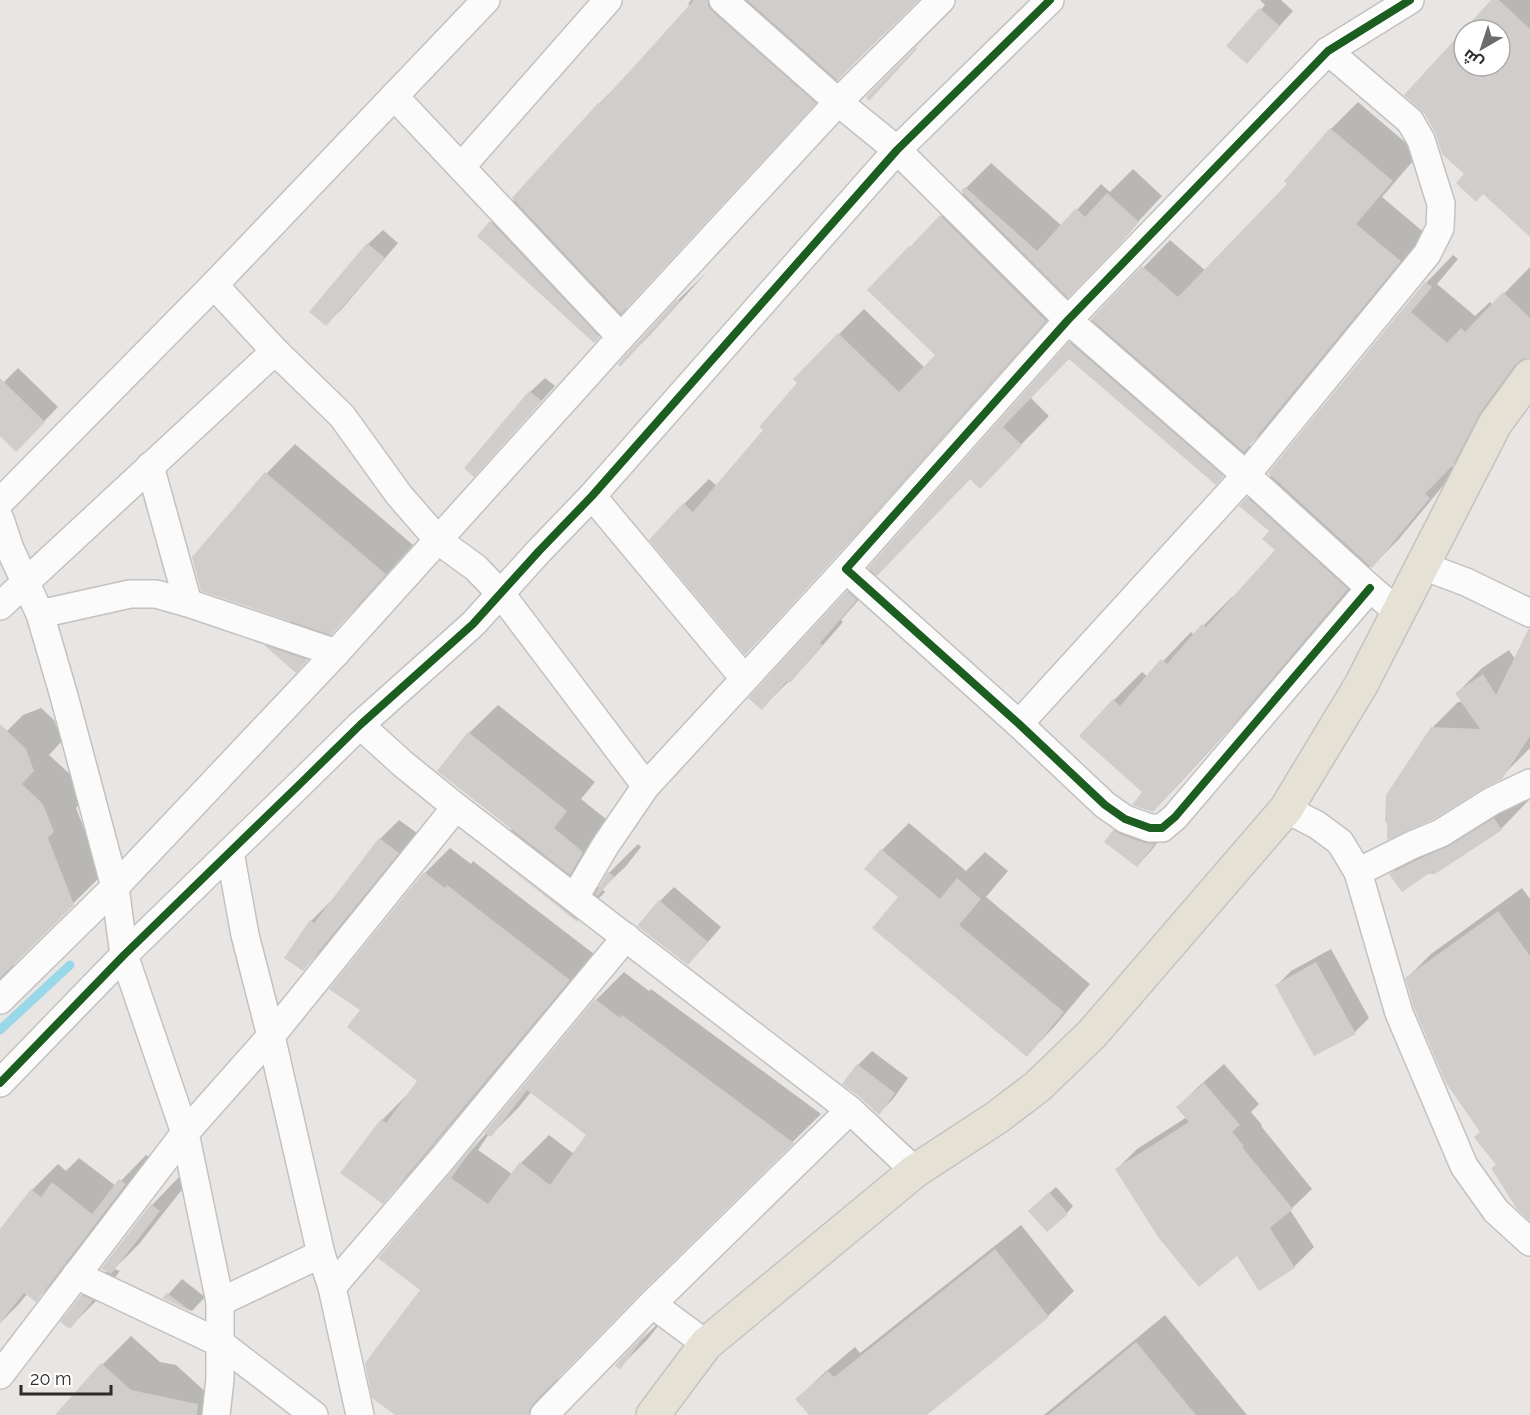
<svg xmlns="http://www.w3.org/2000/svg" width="1530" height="1415" font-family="Raleway,Cairo,sans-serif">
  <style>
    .shadow { fill: #0003; fill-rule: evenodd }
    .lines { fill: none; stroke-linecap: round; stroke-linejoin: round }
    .stream { stroke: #98d8e8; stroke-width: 9 }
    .building { fill: #d0cdcb; fill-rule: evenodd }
    .street-casing { stroke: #c2c2c2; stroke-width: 30 }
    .primary-casing { stroke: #c5c3c2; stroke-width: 36 }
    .street { stroke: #fcfbfb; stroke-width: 27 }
    .primary { stroke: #e5e1d5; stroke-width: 33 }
    .cycleway-casing { stroke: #fff; stroke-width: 11 }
    .cycleway { stroke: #1b5e20; stroke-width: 8 }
  </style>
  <rect width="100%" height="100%" fill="#e8e5e2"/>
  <g class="shadow">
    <polygon points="691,0 917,0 843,74 649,283 626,307 627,308 623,313 594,341 479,236 515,199 599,104 627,75 691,6 688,4"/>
    <polygon points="1260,0 1281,0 1293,11 1247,62 1228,46 1265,5"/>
    <polygon points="1493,0 1530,0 1530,234 1443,153 1464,32 1464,66 1500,66 1500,30 1465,30"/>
    <polygon points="1358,102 1419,154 1382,197 1426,234 1271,424 1249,445 1251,447 1244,455 1215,483 1069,357 1030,397 1049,416 1008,458 971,478 875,576 878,578 841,620 843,622 811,659 762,708 848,592 872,569 870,568 1070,343 1144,267 1170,240 1206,271 1289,184 1286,181 1331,129"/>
    <polygon points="991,163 1062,226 1101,184 1110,192 1133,169 1162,196 1070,295 859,531 770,628 745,653 684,504 709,479 717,486 765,430 839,334 864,309 925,368 937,355 929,229 964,192 966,188"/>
    <polygon points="383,230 398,243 341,310 326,324 311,311 368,244"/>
    <polygon points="1453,255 1458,259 1437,284 1475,316 1490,302 1493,305 1530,267 1530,356 1527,357 1507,384 1480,436 1452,466 1456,470 1399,539 1372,566 1371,565 1266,689 1181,782 1153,811 1144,792 1114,700 1142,672 1148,677 1191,632 1194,635 1232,597 1234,598 1277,550 1271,531 1248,498 1272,475 1270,473 1426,283"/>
    <polygon points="707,272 649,336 620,365 678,300"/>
    <polygon points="18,368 58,407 16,450 0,434 0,386"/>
    <polygon points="545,378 555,386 488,460 466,468 530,392"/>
    <polygon points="295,444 413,545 360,604 333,631 334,631 296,670 266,645 292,620 193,558 267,473"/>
    <polygon points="1530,629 1530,748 1501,777 1432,728 1458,702 1463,702 1457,693 1482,668 1509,650 1515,659"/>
    <polygon points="498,705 595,782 581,799 611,823 598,844 575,868 600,888 609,873 638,844 641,847 626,866 602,889 605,892 577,920 490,851 513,828 469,733"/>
    <polygon points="41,708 54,720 62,741 49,755 71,775 81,802 76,808 102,875 16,960 13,967 13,974 0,1006 0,738 23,715"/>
    <polygon points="1523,791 1529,800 1501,829 1427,873 1391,874 1419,846"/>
    <polygon points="1128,816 1167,830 1151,851 1137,866 1114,831"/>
    <polygon points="399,820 417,833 322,950 303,969 311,921 330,902 332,903 380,839"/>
    <polygon points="909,823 966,871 985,852 1008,871 986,897 1090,984 1054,1027 1027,1055 900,897 882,850"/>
    <polygon points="450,848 471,864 473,861 594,954 407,1177 382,1202 343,1173 382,1120 407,1095 408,1095 419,1080 362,1010 425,873"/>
    <polygon points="674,887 721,927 702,949 660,901"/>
    <polygon points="1522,888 1530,899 1530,1219 1493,1168 1497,1164 1407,978 1431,954"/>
    <polygon points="1331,949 1369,1018 1355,1032 1277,985 1291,971"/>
    <path d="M624,972L649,991L651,989L821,1114L657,1275L560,1374L556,1383V1392L573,1403L563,1415H397L422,1289L380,1258L487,1132L596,1000ZM531,1092L588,1135L574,1154L549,1135L521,1163L512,1174L478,1150L489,1134L491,1135L518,1108Z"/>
    <polygon points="872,1051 908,1078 893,1099 879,1113 858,1065"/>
    <polygon points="1224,1064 1259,1104 1251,1112 1262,1125 1261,1126 1312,1189 1290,1210 1314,1247 1294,1267 1237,1254 1117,1169 1137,1149 1187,1117 1178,1107 1198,1087"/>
    <polygon points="146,1155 151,1158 62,1274 36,1300 27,1294 19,1304 0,1323 0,1231 32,1190 58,1164 66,1171 79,1158 116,1186"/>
    <polygon points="180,1176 188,1182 139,1244 114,1269 120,1271 98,1299 70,1327 82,1296 107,1271 152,1205"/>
    <polygon points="1056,1187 1073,1206 1067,1213 1037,1204"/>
    <polygon points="1021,1225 1074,1291 1048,1316 925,1415 811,1415 797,1399 823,1374 855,1347 860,1353"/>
    <polygon points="182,1279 205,1297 192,1311 165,1298"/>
    <polygon points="667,1314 648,1339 620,1367 617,1365"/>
    <polygon points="1165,1315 1247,1415 1044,1415"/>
    <polygon points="131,1336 160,1362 176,1365 231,1415 57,1415 103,1364"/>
  </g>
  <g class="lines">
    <polyline class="stream" points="0,1030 70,965"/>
  </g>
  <g class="building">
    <polygon points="694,0 708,0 708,6 713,12 816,103 621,314 512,198 598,103 600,104"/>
    <polygon points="747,0 919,0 837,80"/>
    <path d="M1491,0H1499L1530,29V237L1483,194L1476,202L1456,183L1464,174L1442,154L1435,132L1424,113L1404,95ZM1464,30H1500V66H1464Z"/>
    <polygon points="1259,8 1280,26 1247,64 1226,46"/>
    <polygon points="924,39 916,48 917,49 869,101 866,97"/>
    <polygon points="1330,128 1393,181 1356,224 1401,261 1244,452 1091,319 1142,266 1178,297 1287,184 1284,181"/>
    <polygon points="965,187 1037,251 1076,208 1085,217 1107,193 1139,222 1119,245 1068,298 961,191"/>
    <polygon points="940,215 1046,321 834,558 745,655 649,540 683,503 693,512 763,430 759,427 797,383 793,379 838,333 899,392 935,355 867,290 909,246 910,247"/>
    <polygon points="490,221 600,337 594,343 477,236"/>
    <polygon points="367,243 385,258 326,326 309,312"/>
    <polygon points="1425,282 1432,287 1411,312 1447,343 1461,328 1465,332 1503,292 1530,318 1530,358 1522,359 1515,365 1480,413 1453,465 1425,494 1430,498 1372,568 1268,473"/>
    <polygon points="677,299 680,301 620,367 618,364"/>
    <polygon points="1069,342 1224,476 1216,485 1069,359 1003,427 1022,445 980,489 970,479 877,576 868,568"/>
    <polygon points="0,378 45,422 16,452 0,436"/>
    <polygon points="529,391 542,401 474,477 464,468"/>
    <polygon points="265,472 386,574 331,635 201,591 192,557"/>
    <polygon points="1247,497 1348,589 1238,719 1153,812 1132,805 1142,792 1079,736 1113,699 1120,706 1161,659 1167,664 1202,624 1206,627 1275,550 1262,539 1269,531 1239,506"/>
    <polygon points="847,591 857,600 820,643 823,645 790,683 787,681 762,710 748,698"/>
    <polygon points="1529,628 1530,629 1530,736 1502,779 1484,788 1434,819 1387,840 1387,824 1385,820 1386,795 1431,727 1480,729 1455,693 1483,674 1496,695"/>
    <polygon points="264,645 308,660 296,673"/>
    <polygon points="0,724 26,749 34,771 22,784 43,804 54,832 48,838 74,905 0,978"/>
    <polygon points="468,732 567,811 554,828 583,852 570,875 437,771"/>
    <polygon points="1494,818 1502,830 1435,874 1428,874 1402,892 1389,874 1419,859 1449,846"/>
    <polygon points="1113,830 1120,834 1145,843 1155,844 1137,867 1104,842"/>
    <polygon points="379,838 399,853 303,971 284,958 310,920 314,923"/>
    <polygon points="881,849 940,899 957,878 981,899 959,925 1064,1012 1027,1057 872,928 898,897 864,869"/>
    <polygon points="488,851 578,921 577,922"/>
    <polygon points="424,872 445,888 447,885 570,980 383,1204 340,1173 381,1119 386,1123 417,1081 347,1027 360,1010 329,989"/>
    <polygon points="608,872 614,876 598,896 595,894"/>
    <polygon points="659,900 708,942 688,965 637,926"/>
    <polygon points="1498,911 1530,956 1530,1221 1517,1209 1491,1168 1496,1165 1474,1137 1480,1132 1446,1083 1414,1008 1405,978"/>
    <polygon points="1316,962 1356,1034 1314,1056 1275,985"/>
    <polygon points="595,999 620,1018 622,1015 794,1143 641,1293 533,1404 529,1411 529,1415 395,1415 372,1398 365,1363 420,1290 378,1258 483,1134 451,1178 488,1204 520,1162 550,1185 586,1135 527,1090 491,1137 484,1133"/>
    <polygon points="857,1064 895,1093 879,1115 861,1098 842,1084"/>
    <polygon points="1204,1083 1240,1125 1232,1132 1244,1146 1242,1147 1293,1209 1270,1228 1295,1268 1259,1291 1237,1256 1199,1287 1158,1237 1115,1169 1189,1122 1176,1107"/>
    <polygon points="119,1179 126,1184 36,1302 24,1293 0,1323 0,1229 31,1189 41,1197 52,1182 92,1214"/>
    <polygon points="1049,1192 1068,1214 1047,1232 1028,1211"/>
    <polygon points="151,1204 160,1211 111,1274 101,1269"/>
    <polygon points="995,1249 1049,1317 927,1415 809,1415 795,1399 828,1371 834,1377"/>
    <polygon points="167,1293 192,1312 162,1298"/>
    <polygon points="81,1295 93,1300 70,1329 60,1322"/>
    <polygon points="651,1327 620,1370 615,1365"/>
    <polygon points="1136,1342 1196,1415 1048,1415"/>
    <polygon points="101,1363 131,1390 198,1404 197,1415 55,1415"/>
  </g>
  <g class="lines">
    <defs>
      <g id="street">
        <polyline points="723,0 838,102 897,150 1068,320 1246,475 1370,588 1398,612"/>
        <polyline points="394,96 621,337"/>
        <polyline points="461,167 608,0"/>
        <polyline points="214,285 275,351 342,416 399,495 439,541 476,568 501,594 646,786"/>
        <polyline points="150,466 188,603"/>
        <polyline points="592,496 744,678"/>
        <polyline points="0,502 214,285 486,0"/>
        <polyline points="0,519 10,549 40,614 64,696 115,887 124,955 185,1133 0,1375"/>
        <polyline points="1423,566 1466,582 1530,613"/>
        <polyline points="1370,588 1175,817 1162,828 1150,828 1125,819 1105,805 1019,724 846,569 1068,320 1328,51 1410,0"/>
        <polyline points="0,606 275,351"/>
        <polyline points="40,614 130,594 156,594 188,603 336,653"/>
        <polyline points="1019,724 1246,475 1427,254 1440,228 1441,204 1421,140 1410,121 1328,51"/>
        <polyline points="360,725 403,764 456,807 850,1110 915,1171"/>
        <polyline points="1286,809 1317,825 1340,842 1358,872 1399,1013 1464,1166 1496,1211 1530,1242"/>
        <polyline points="230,852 245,935 271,1036 321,1254 332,1287 360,1415"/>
        <polyline points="1358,872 1412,845 1441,833 1492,801 1530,783"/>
        <polyline points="575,897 605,846 646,786 846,569"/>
        <polyline points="0,1000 115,887 336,653 621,337 838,102 941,0"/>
        <polyline points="0,1083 124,955 304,780 360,725 473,624 539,551 592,496 897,150 1050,0"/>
        <polyline points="76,1275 220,1343 314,1415"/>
        <polyline points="332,1287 442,1159 626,937"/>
        <polyline points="220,1302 321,1254"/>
        <polyline points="652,1304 706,1344"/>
        <polyline points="216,1415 220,1379 220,1302 185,1133 271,1036 456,807"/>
        <polyline points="544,1415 652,1304 850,1110"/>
      </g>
      <polyline id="primary" points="653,1415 706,1344 915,1171 996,1118 1037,1087 1092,1034 1286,809 1361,685 1495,424 1530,376"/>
    </defs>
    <use href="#street" class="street-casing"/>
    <use href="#primary" class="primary-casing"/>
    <use href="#street" class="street"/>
    <use href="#primary" class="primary"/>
    <defs>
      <g id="cycleway">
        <polyline points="1370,588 1175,817 1162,828 1150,828 1125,819 1105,805 1019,724 846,569 1068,320 1328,51 1410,0"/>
        <polyline points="0,1083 124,955 304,780 360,725 473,624 539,551 592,496 897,150 1050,0"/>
      </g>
    </defs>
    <use href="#cycleway" class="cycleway-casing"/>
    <use href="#cycleway" class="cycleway"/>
  </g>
  <g transform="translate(1482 48) rotate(219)"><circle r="28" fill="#ffffff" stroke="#aaaaaa" stroke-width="1.5"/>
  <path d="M0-4.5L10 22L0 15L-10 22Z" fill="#6d6c6b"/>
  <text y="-9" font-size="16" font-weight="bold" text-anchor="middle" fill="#2b2b2b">ش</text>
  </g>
  <path d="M21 1385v9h90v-9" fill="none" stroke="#2b2b2b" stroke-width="3"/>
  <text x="30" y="1385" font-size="18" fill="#2b2b2b" stroke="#ffffff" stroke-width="4.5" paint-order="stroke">20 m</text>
</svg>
